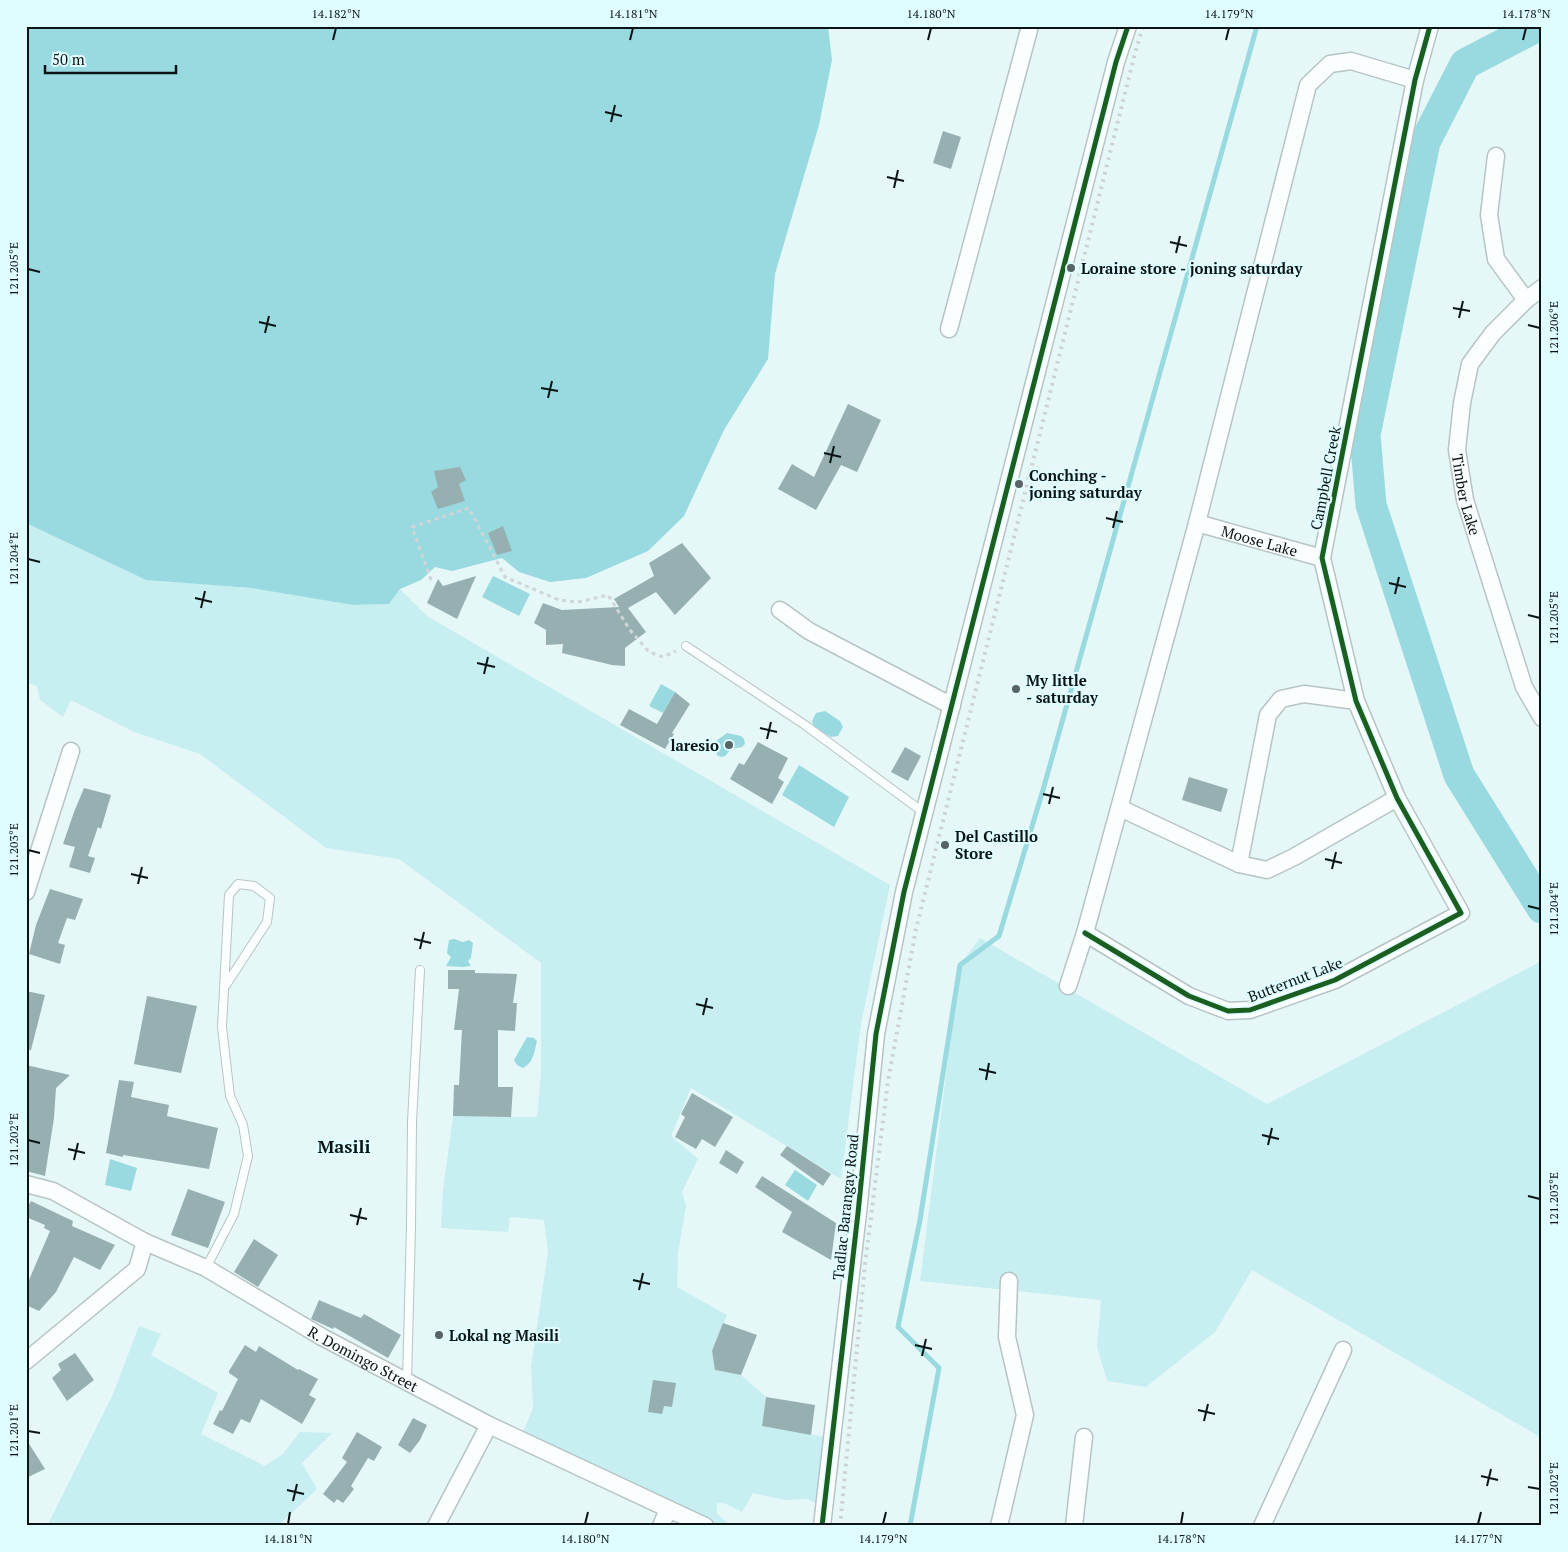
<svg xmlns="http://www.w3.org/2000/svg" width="1568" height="1552" font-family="'PT Serif',serif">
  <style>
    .green { fill: #c7eef1 }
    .water { fill: #98dae0 }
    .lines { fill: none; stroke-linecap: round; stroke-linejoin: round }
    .stream { stroke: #98dae0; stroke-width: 5 }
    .river { stroke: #98dae0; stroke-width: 31 }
    .building { fill: #96b0b1 }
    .service-casing { stroke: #b7c4c5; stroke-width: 10 }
    .minor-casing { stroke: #b7c4c5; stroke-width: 19 }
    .path { stroke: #d0d5d5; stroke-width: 3; stroke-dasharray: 4 4; stroke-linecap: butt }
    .service { stroke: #fbfefe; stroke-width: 8 }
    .minor { stroke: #fbfefe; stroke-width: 16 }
    .rail { stroke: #ccd1d1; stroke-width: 4; stroke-dasharray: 2.5 5; stroke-linecap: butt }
    .cycleway-casing { stroke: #dffdff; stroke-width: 8 }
    .cycleway { stroke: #1b5e20; stroke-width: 5 }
    .ticks { fill: none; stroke: #0a1415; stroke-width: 2 }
    .poi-dot { fill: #576364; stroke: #dffdff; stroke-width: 2 }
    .labels { text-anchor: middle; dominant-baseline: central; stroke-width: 4.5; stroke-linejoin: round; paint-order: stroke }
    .poi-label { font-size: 15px; font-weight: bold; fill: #0a1415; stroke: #dffdff; text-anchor: start }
    .street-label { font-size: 15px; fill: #0a1415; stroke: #dffdff }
    .quarter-label { font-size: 18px; font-weight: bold; fill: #0a1415; stroke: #dffdff }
    .neatline { fill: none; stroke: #0a1415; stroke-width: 2 }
    .ticks-label { font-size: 12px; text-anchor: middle; fill: #0a1415 }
  </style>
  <rect width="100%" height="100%" fill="#e6f7f8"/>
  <g class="green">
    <polygon points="26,523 146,580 251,588 353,605 389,604 400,589 427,616 890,885 861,1024 841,1179 691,1088 671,1136 698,1159 682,1192 686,1206 678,1254 677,1287 727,1315 712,1351 715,1370 741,1375 766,1397 762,1426 825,1437 819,1505 807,1499 785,1500 753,1493 742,1512 724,1503 717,1503 717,1514 727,1522 728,1526 710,1526 520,1440 533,1408 531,1366 548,1252 544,1220 510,1217 508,1232 441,1228 443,1190 453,1116 537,1117 541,1073 541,963 399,859 326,848 200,754 134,732 71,700 63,717 40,700 37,686 26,682"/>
    <polygon points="980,938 1267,1104 1542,961 1542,1438 1252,1270 1215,1332 1146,1387 1107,1381 1097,1347 1101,1300 920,1281 960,965"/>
    <polygon points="139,1326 161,1334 151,1355 218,1393 201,1434 265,1466 283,1454 300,1432 332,1433 302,1463 317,1489 278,1526 47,1526 113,1394"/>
  </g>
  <g class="water">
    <polygon points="26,26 828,26 832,60 819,125 775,274 768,359 724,430 684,516 648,551 586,578 550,582 519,572 502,558 452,571 435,567 421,580 400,589 389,604 353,605 251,588 146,580 26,523"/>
    <polygon points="493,576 530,594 519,616 482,597"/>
    <polygon points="661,684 675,692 663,713 649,706"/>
    <polygon points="825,711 840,721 843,727 838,736 831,737 814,727 812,721 816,713"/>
    <polygon points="727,733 741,736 744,739 745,744 742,747 731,749 725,756 721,757 717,755 714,745 716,741"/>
    <polygon points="799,765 849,797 834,827 782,795"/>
    <polygon points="454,939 463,942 469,940 473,943 471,958 468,961 471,966 462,967 446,966 451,957 447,953 449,940"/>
    <path d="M527,1037L534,1038L537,1041C534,1052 534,1062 523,1068L517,1065L514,1060Z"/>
    <polygon points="110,1159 137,1168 131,1191 105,1185"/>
    <polygon points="795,1170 817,1185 808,1201 785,1185"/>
  </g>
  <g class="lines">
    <polyline class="stream" points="910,1526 939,1368 898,1327 920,1220 960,965 999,936 1043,790 1257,26"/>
    <polyline class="river" points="1538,26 1465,64 1425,142 1365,435 1371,505 1459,775 1542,908"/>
  </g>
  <g class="building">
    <polygon points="943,131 961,137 951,169 933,163"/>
    <polygon points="848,404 881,420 857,472 841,465 816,510 778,489 792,464 814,477"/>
    <polygon points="460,467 466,480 459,484 465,501 438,509 431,492 438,487 434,471"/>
    <polygon points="503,526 512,551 497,555 488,533"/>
    <polygon points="682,543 711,578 675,615 656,592 628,608 646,632 625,648 625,666 612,665 562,653 563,644 546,645 546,630 534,623 543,603 562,610 619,607 614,599 654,576 649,563"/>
    <polygon points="476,576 457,619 427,603 438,579 443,586"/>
    <polygon points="675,692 690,704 672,733 674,734 665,749 620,725 629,709 657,724"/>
    <polygon points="758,742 788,758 778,778 784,782 772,804 730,779 739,763 744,765"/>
    <polygon points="905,747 921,756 908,781 891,772"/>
    <polygon points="1189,777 1228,789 1221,812 1182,800"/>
    <polygon points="84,788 111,795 101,829 98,827 88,856 95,858 90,873 69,867 75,847 63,844 74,812"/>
    <polygon points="50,889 83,899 75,920 67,918 58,943 65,945 60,964 29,954 36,925"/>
    <polygon points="448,970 475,970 475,973 517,974 513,1003 517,1003 515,1031 498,1030 498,1087 513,1087 511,1117 453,1116 454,1085 459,1085 462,1030 454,1030 459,989 448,989"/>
    <polygon points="26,991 45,995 31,1050 26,1050"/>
    <polygon points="147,996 197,1006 181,1073 134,1064"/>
    <polygon points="26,1065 70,1075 56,1088 54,1118 45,1176 26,1171"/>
    <polygon points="119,1080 134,1082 131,1097 169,1105 167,1116 218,1128 209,1169 123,1155 123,1157 106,1153"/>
    <polygon points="692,1093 733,1117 715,1147 702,1139 696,1149 675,1137 685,1117 681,1114"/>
    <polygon points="787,1146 831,1174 823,1186 780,1155"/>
    <polygon points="726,1150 744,1162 737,1174 719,1163"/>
    <polygon points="762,1176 836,1223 831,1260 782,1232 792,1212 755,1187"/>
    <polygon points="188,1189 225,1202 208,1248 171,1235"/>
    <polygon points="31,1201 73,1221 72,1226 115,1245 100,1270 74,1257 56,1292 39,1311 26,1305 26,1287 50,1231 44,1228 45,1225 26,1217 26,1210"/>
    <polygon points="254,1239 278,1255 258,1287 234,1272"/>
    <polygon points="319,1300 361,1318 364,1314 401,1335 388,1358 334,1327 333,1329 311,1319"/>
    <polygon points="723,1323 757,1335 741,1375 715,1370 712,1351"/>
    <polygon points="245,1345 256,1352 259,1346 298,1370 299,1369 318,1379 309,1395 316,1399 302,1424 261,1399 250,1423 241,1419 233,1434 213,1424 220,1410 222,1411 238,1379 229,1373 229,1371"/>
    <polygon points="75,1353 94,1380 67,1401 52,1378 61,1370 58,1364"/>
    <polygon points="653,1380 676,1383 672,1407 664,1406 662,1414 648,1412"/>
    <polygon points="766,1397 815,1405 811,1435 762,1426"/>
    <polygon points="413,1418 427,1425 420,1440 410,1453 398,1445"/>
    <polygon points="357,1432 382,1447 374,1461 368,1458 351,1486 354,1489 343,1503 337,1499 334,1503 323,1494 347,1462 342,1458"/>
    <polygon points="26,1439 45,1469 26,1478"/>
  </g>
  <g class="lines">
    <defs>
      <g id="service">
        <polyline points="686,646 805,725 923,812"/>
        <polyline points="206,1268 234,1214 248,1156 243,1125 230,1096 222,1027 229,895 238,884 254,886 270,898 267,922 224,988"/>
        <polyline points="407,1382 411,1226 412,1122 420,970"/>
      </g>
      <g id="minor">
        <polyline points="1496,156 1489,215 1496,259 1526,300"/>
        <path id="s1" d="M1542,288L1526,300L1493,333L1470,364L1462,403L1457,450L1465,500L1524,687L1542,718"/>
        <polyline points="949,329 1030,26"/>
        <path id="s2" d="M1197,523L1322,558"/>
        <polyline points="780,610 809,631 952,706"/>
        <polyline points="1120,808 1239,864 1267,870 1294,857 1397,798"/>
        <polyline points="1239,864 1268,715 1281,699 1304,694 1356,701"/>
        <polyline points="26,892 71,751"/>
        <polyline points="1085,933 1189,996 1228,1011 1250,1010 1335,980 1461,913 1397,798 1356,701 1322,558 1415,80 1430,26"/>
        <polyline points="1068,986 1085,933 1197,523 1308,85 1330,64 1351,61 1415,80"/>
        <path id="s3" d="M26,1184L53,1191L145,1242L206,1268L322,1337L489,1425L705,1526"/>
        <polyline points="26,1361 137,1269 145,1242"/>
        <polyline points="436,1526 489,1425"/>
        <polyline points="661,1526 668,1509"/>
        <polyline points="822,1526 858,1213 876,1034 904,892 1116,62 1128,26"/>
        <polyline points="999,1526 1025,1415 1007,1337 1009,1281"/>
        <polyline points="1074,1526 1084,1437"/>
        <polyline points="1262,1526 1343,1350"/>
      </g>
    </defs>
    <use href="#service" class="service-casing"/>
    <use href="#minor" class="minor-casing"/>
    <polyline class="path" points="431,580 412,527 469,508 505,577 559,600 578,602 608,595 630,630 649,652 663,657 676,651"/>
    <use href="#service" class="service"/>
    <use href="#minor" class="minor"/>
    <polyline class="rail" points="840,1526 865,1265 888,1081 916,929 1134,57 1143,26"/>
    <defs>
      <g id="cycleway">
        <polyline points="1085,933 1189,996 1228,1011 1250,1010 1335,980 1461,913 1397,798 1356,701 1322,558 1415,80 1430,26"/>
        <polyline points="822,1526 858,1213 876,1034 904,892 1116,62 1128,26"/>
      </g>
    </defs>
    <use href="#cycleway" class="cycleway-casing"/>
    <use href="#cycleway" class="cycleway"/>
  </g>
  <path class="ticks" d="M333,40L336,28M630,40L633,28M928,40L931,28M1226,40L1229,28M1523,40L1526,28M605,112L622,116M611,122L615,105M887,177L904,181M894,188L898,170M1170,242L1187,246M1176,253L1180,236M28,269L40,272M1453,308L1470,311M1459,318L1463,301M259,322L276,326M1528,325L1540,328M265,333L269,316M541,388L558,391M548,398L552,381M824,453L841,457M830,463L834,446M1106,518L1123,522M1113,528L1117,511M28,559L40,562M1389,583L1406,587M1395,594L1399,577M195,598L212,602M201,608L205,591M1528,615L1540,618M477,663L495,667M484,674L488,657M760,728L777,732M767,739L771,722M1043,794L1060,798M1049,804L1053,787M28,850L40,853M1325,859L1342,863M1332,869L1336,852M131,874L148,878M138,884L142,867M1528,906L1540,909M414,939L431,943M420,949L424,932M696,1004L713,1008M703,1015L707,998M979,1069L996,1073M986,1080L989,1063M1262,1135L1279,1139M28,1140L40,1143M1268,1145L1272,1128M68,1149L85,1153M74,1160L78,1143M1528,1196L1540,1199M350,1215L367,1219M357,1225L361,1208M633,1280L650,1284M639,1290L643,1273M915,1345L932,1349M922,1356L926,1339M1198,1410L1215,1414M1204,1421L1208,1404M28,1431L40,1433M1481,1476L1498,1480M1487,1486L1491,1469M1528,1487L1540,1489M287,1490L304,1494M293,1501L297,1484M288,1524L290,1512M585,1524L588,1512M883,1524L886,1512M1181,1524L1183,1512M1478,1524L1481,1512"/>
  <g class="poi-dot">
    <circle cx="1071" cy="268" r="5"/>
    <circle cx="1019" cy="484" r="5"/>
    <circle cx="1016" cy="689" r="5"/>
    <circle cx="729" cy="745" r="5"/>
    <circle cx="945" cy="845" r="5"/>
    <circle cx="439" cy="1335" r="5"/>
  </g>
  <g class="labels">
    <g class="poi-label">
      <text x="1081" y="268">Loraine store - joning saturday</text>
      <text x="1029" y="475">Conching -<tspan x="1029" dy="17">joning saturday</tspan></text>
      <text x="1026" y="680">My little<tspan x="1026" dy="17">- saturday</tspan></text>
      <text x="719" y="745" text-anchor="end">laresio</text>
      <text x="955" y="836">Del Castillo<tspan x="955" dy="17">Store</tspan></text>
      <text x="449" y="1335">Lokal ng Masili</text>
    </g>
    <g class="street-label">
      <text transform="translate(1325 478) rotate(-79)">Campbell Creek</text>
      <text stroke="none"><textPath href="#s1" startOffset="238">Timber Lake</textPath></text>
      <text stroke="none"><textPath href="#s2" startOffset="65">Moose Lake</textPath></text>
      <text transform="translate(1295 979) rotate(-21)">Butternut Lake</text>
      <text transform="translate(845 1207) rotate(-84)">Tadlac Barangay Road</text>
      <text stroke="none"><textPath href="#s3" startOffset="381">R. Domingo Street</textPath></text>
    </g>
    <g class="quarter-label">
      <text x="344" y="1146">Masili</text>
    </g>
  </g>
  <rect width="1568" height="1552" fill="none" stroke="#dffdff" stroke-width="55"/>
  <path d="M45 65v8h131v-8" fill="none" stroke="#0a1415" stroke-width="2.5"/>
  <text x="52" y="65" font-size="15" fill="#0a1415" stroke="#dffdff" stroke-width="4" paint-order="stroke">50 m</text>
  <rect x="28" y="28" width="1512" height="1496" class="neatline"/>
  <g class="ticks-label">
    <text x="336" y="18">14.182°N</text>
    <text x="633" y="18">14.181°N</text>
    <text x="931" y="18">14.180°N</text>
    <text x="1229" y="18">14.179°N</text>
    <text x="1526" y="18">14.178°N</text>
    <text transform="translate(14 269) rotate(-90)" y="4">121.205°E</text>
    <text transform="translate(1554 328) rotate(-90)" y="4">121.206°E</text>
    <text transform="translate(14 559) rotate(-90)" y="4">121.204°E</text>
    <text transform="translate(1554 618) rotate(-90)" y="4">121.205°E</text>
    <text transform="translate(14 850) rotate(-90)" y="4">121.203°E</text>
    <text transform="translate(1554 909) rotate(-90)" y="4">121.204°E</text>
    <text transform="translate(14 1140) rotate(-90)" y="4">121.202°E</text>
    <text transform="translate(1554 1199) rotate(-90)" y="4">121.203°E</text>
    <text transform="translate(14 1431) rotate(-90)" y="4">121.201°E</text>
    <text transform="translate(1554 1489) rotate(-90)" y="4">121.202°E</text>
    <text x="288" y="1543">14.181°N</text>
    <text x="585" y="1543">14.180°N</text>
    <text x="883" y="1543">14.179°N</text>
    <text x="1181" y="1543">14.178°N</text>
    <text x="1478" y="1543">14.177°N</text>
  </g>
</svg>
